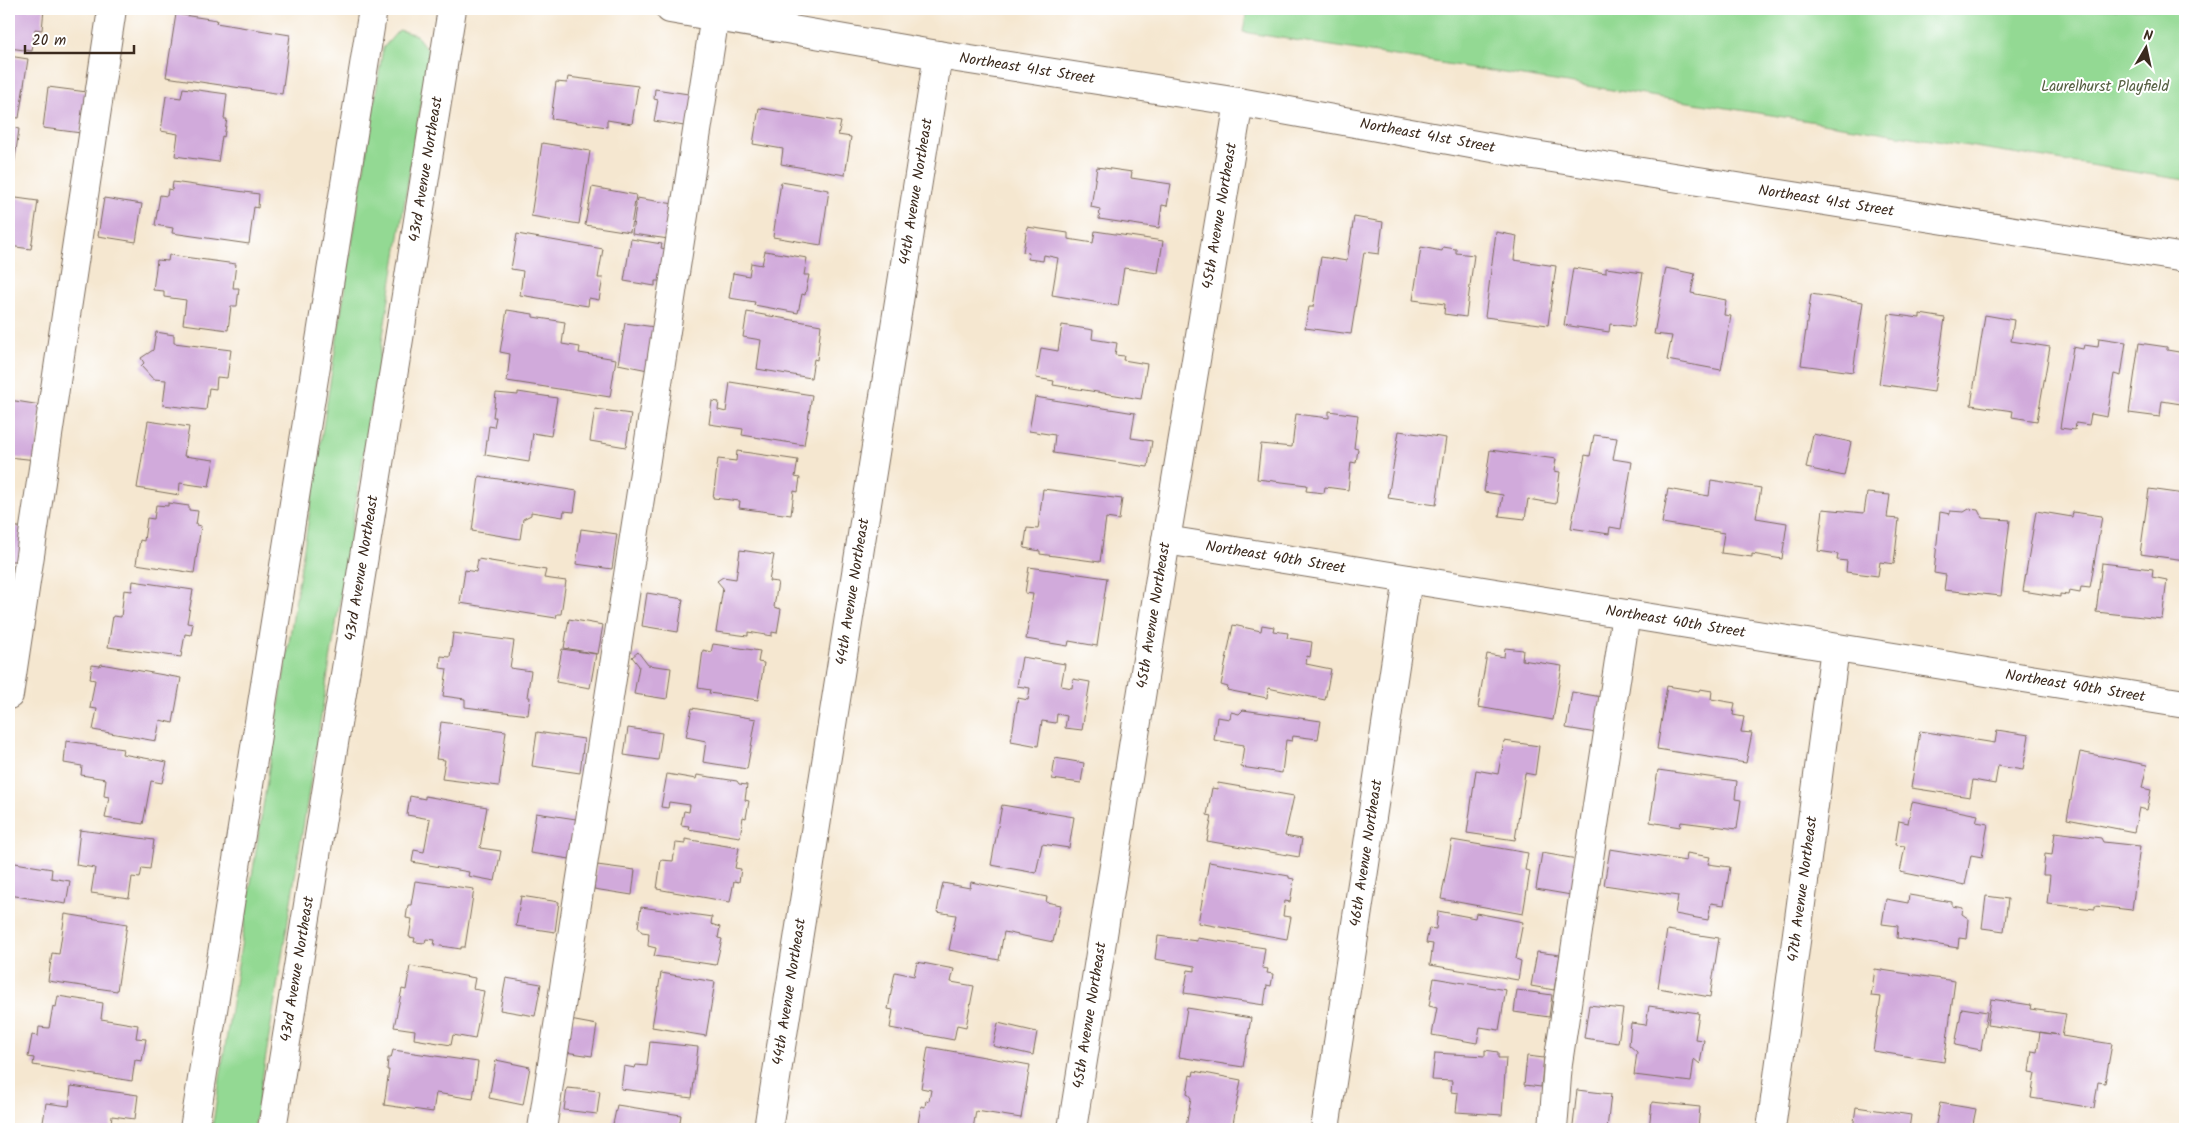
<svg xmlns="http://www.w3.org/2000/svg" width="2194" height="1138" font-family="Kalam,sans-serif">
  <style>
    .green { fill: #93d993; stroke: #678258 }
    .building { fill: #d1aadb }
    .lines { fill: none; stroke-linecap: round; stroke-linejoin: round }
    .minor-casing { stroke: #7c6c5c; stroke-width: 30 }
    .minor { stroke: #fff; stroke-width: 28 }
    .labels { text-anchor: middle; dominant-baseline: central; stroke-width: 4; stroke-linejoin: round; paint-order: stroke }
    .street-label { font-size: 15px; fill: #3b2a1e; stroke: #fff }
    .park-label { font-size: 15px; fill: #555f41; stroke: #fff }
  </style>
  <rect width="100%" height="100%" fill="#fff"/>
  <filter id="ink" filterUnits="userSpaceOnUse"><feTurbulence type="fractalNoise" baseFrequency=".02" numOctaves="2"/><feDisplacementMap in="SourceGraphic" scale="10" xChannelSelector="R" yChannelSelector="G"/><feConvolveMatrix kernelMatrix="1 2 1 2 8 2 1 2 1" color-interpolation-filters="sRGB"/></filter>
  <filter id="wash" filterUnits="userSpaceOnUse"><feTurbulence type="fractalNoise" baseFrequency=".0096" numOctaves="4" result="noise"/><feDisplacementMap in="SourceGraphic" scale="20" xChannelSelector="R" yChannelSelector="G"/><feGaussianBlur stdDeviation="1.12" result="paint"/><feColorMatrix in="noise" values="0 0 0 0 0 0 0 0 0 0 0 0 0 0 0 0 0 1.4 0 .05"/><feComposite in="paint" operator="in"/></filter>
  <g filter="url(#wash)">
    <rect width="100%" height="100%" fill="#f5e7d0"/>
    <g class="green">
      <polygon points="1247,9 2185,9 2185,180 1243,32"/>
      <polygon points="399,30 416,35 429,52 254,1129 212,1129 383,48"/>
    </g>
    <g id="blocks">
      <g class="building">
        <polygon points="9,9 44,9 42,30 35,29 32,51 9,48"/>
        <polygon points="176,14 217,20 216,23 290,35 282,94 166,77"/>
        <polygon points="9,56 28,59 19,118 9,117"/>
        <polygon points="568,77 638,86 632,124 607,120 607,127 551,119 556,82 567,83"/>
        <polygon points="48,87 87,92 81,133 43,128"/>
        <polygon points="183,88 227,94 224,119 227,119 224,137 222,136 218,162 175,156 178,134 161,131 166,96 181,98"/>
        <polygon points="655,89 695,95 690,127 654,121 658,100 654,99"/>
        <polygon points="759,108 841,122 838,135 851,137 845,175 781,164 783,149 753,144"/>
        <polygon points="9,127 19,129 11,188 9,188"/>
        <polygon points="542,143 590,151 579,224 531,216"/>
        <polygon points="1097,167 1132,172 1131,178 1171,184 1167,206 1162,205 1159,228 1099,219 1100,209 1091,207"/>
        <polygon points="173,182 259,194 258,208 254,207 249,244 172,233 173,228 155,225 160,195 167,196 168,189 172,190"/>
        <polygon points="781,182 829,190 821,245 773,237"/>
        <polygon points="592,187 636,195 630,232 585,225"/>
        <polygon points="9,197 38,201 31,249 9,246"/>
        <polygon points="104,198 142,204 136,242 98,236"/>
        <polygon points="637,198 674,204 669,239 632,234"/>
        <polygon points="1354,217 1383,222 1379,254 1364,252 1351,334 1305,328 1309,307 1313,307 1321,257 1347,261"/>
        <polygon points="1027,227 1068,233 1068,239 1093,243 1095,231 1163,241 1158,273 1124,268 1118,306 1052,295 1058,258 1044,255 1043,261 1028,259 1029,253 1023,252"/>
        <polygon points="1496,232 1517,236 1514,260 1556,266 1548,325 1485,317"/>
        <polygon points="517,234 603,249 598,278 603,278 599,300 589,298 588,306 520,295 523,271 511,269"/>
        <polygon points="631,239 662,244 661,248 666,249 661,281 655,281 655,286 624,281"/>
        <polygon points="1421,247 1442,251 1443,247 1456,249 1456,253 1474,255 1466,317 1444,314 1445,304 1413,300"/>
        <polygon points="765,251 807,258 804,275 809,275 805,295 802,294 798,313 754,305 755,302 729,298 733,273 749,276 751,263 762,265"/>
        <polygon points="169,255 236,264 233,288 239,288 237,306 231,306 228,330 183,324 186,300 164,297 164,291 153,290 157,260 168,261"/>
        <polygon points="1573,268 1606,273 1606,268 1643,273 1634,327 1610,324 1609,332 1564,325"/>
        <polygon points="1666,268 1695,274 1691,293 1726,300 1724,315 1731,316 1721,370 1667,360 1672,336 1654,334"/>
        <polygon points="1811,294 1863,302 1853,372 1801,365"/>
        <polygon points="507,310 533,314 533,317 565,322 562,344 580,347 579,353 616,359 610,397 507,381 510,354 500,352"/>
        <polygon points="747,312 821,325 817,360 814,359 811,378 757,369 761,340 743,337"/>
        <polygon points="1889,314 1920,318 1920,314 1945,318 1934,392 1879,384"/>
        <polygon points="1985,315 2014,320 2011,341 2050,347 2037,421 2012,417 2013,411 1971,405"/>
        <polygon points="625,323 655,327 648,370 618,364"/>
        <polygon points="1062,325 1093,330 1092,339 1117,343 1115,355 1124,356 1123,360 1147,364 1141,399 1053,385 1054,381 1036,378 1041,348 1058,351"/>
        <polygon points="156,332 174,335 174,343 231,350 227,378 217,377 216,389 209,388 206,410 163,405 166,380 153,379 141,366 144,363 141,358 153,350"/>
        <polygon points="2099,338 2126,342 2121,376 2114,374 2107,417 2091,414 2089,425 2076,423 2075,430 2060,428 2073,347 2083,349 2084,345 2098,347"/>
        <polygon points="2139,343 2167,347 2167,350 2185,353 2185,375 2181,404 2162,401 2160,417 2129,413"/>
        <polygon points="730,382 812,395 804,445 742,435 743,429 709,424 712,401 719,402 718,410 726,412"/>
        <polygon points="518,392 557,398 551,436 533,433 529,462 485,455 489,426 494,427 496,417 493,417 496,393 518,395"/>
        <polygon points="1035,397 1135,413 1131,438 1152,441 1148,467 1053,453 1055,435 1029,431"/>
        <polygon points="9,400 41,405 36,460 9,457"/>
        <polygon points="595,409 631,414 626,447 590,441"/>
        <polygon points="1329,411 1358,415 1354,448 1358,449 1356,463 1351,462 1348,490 1325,487 1324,493 1306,491 1307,485 1257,479 1261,444 1292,447 1296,414 1329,418"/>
        <polygon points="148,421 189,427 184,456 214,460 209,487 180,483 179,495 137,488"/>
        <polygon points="1399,431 1446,438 1436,505 1388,498"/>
        <polygon points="1813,434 1851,442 1844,476 1806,468"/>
        <polygon points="1594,435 1617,438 1613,459 1632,462 1621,529 1610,527 1609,534 1571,528 1585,455 1590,456"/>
        <polygon points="1490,450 1556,459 1554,471 1560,472 1556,504 1528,499 1525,519 1499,516 1503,495 1484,492"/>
        <polygon points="737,451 798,460 795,477 800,478 798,492 794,491 791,515 739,508 740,501 713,498 718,459 736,461"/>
        <polygon points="479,476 577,491 574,512 564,511 563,517 531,512 531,515 523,519 520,539 472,531"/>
        <polygon points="1711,480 1761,488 1756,518 1787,523 1782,559 1752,554 1752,557 1721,553 1724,533 1662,523 1668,489 1709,496"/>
        <polygon points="1043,489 1122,499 1119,520 1106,518 1100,562 1040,554 1040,551 1024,548 1027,528 1038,529"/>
        <polygon points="2149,489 2185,494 2185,560 2140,554"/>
        <polygon points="1867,493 1890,495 1887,518 1899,519 1894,564 1880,562 1878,576 1846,572 1847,561 1837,560 1838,554 1818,551 1823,509 1864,513"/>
        <polygon points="168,503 189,506 189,510 198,511 196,525 201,526 194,573 136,564 140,540 144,541 147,518 154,519 156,505 168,506"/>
        <polygon points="1969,509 1978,510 1982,518 2010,520 2001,596 1944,590 1946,575 1934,573 1940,512 1950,514 1950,511 1964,512"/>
        <polygon points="2036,511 2072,517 2073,512 2102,516 2090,588 2081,587 2080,593 2069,591 2068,595 2060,594 2060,597 2023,591"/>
        <polygon points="9,526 27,528 22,561 9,561"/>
        <polygon points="581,529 617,534 612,569 576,564"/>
        <polygon points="740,550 774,555 769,581 778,582 774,607 781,609 777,633 772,632 772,636 748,632 748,636 716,632 723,588 717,581 723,577 736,579"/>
        <polygon points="478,559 546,570 544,578 566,581 561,614 557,614 556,618 460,603 465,570 476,572"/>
        <polygon points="2102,563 2153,569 2152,577 2167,580 2162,619 2096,612"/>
        <polygon points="1029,567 1107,578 1097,646 1069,641 1068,646 1026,639 1033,594 1025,593"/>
        <polygon points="133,581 193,590 187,623 193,624 191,635 185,634 181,657 108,647 113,616 121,617 124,590 132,591"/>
        <polygon points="647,593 683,599 678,632 642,626"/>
        <polygon points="569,619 603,625 598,654 564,648"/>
        <polygon points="1233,625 1261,631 1262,625 1274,627 1273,631 1288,633 1287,638 1312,642 1310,657 1307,656 1306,664 1331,669 1325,700 1268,688 1267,698 1227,690 1228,687 1221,685"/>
        <polygon points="453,633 514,641 510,668 531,671 527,697 530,697 528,715 465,707 465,699 443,696 447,669 440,668 441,656 450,657"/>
        <polygon points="713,644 760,651 758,662 764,663 758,700 709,693 710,690 698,688 703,650 711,652"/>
        <polygon points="1505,648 1523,650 1522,660 1562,666 1553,720 1478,707 1487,654 1504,657"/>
        <polygon points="562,649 596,654 590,688 556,682"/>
        <polygon points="638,652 648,665 671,668 667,699 634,694 639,666 632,657"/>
        <polygon points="1022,657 1065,664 1061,686 1072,688 1073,679 1090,682 1082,730 1065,728 1067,716 1057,714 1056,723 1042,721 1038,746 1011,741 1018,698 1028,700 1030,688 1017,686"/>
        <polygon points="101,664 181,678 173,723 160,720 156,741 93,730 97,709 90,708 95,680 90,679 92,665 100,666"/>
        <polygon points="1667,686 1699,691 1700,689 1712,691 1711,699 1735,703 1733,715 1744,717 1741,732 1752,733 1746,763 1657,749"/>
        <polygon points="1572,692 1602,697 1596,733 1566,728"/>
        <polygon points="692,708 756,719 747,769 703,762 706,741 686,737"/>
        <polygon points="1243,710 1321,721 1318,739 1293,736 1292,741 1286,740 1282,773 1241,767 1244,745 1214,740 1217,717 1230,719 1231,712 1239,714"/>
        <polygon points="441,722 506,731 499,786 442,779 445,760 436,759"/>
        <polygon points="628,728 662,733 658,760 624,755"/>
        <polygon points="1997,730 2029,735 2023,770 1998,766 1995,784 1973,780 1970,797 1911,788 1920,731 1995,743"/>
        <polygon points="537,732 584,739 580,773 532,766"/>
        <polygon points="66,741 123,749 122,754 167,762 162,783 151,781 143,824 105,818 109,797 104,796 106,779 81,775 82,766 64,763"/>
        <polygon points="1504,741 1539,746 1535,775 1525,773 1515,840 1467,833 1476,770 1498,774"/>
        <polygon points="2080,752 2147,765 2142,788 2151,790 2147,810 2139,808 2134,832 2067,819"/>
        <polygon points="1055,758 1084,763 1081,783 1052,779"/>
        <polygon points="1658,770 1737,781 1735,799 1741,800 1737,829 1681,822 1680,827 1650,822"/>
        <polygon points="667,774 696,779 697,775 737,781 739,784 747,785 745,800 749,801 746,818 743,817 740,837 688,829 689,826 681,825 684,811 689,812 690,805 669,802 668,808 661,807"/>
        <polygon points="1218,783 1294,796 1285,836 1302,839 1299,857 1207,841 1212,816 1207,815 1212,788 1217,789"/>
        <polygon points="410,796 425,799 425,796 487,807 480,848 501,851 495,881 468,876 469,872 412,862 414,850 424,852 430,819 407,815"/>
        <polygon points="1912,802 1978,815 1976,822 1988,824 1982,857 1971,855 1965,885 1900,872 1905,846 1895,845 1899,821 1908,823"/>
        <polygon points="1002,805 1074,817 1069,848 1042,844 1036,873 991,865"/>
        <polygon points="536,813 576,819 570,859 530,853"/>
        <polygon points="80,830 154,840 150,869 142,868 140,878 132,877 129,898 91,893 95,868 76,865"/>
        <polygon points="2055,832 2101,838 2103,842 2140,846 2132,910 2095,906 2095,909 2047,904 2050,875 2043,875 2045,854 2052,855"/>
        <polygon points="685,839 739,848 735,868 741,869 739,882 734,881 730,902 657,889 661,860 673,861 676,843 685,844"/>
        <polygon points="1452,840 1528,853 1525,870 1530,871 1523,914 1441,899"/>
        <polygon points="1610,849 1686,861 1687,853 1710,857 1708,864 1730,867 1724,905 1711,903 1708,920 1675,914 1678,896 1604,885"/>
        <polygon points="1542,853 1577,859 1571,895 1536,889"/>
        <polygon points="9,862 52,869 51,878 70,881 66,904 9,895"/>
        <polygon points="1209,862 1289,876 1289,878 1294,879 1290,902 1285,901 1283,916 1291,917 1287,939 1198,923"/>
        <polygon points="597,865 635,870 632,895 594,889"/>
        <polygon points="415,881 474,889 465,947 461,947 461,949 434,945 435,940 426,939 425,943 414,942 415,938 409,937 412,919 406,918 408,905 411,905"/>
        <polygon points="971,882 1047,897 1046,902 1061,905 1053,942 1004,932 999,960 949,950 956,915 937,912 943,883 970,888"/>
        <polygon points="1909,895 1952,902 1952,906 1963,908 1962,914 1969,919 1967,939 1959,938 1958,948 1897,938 1898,926 1882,924 1886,899 1908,903"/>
        <polygon points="521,896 559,902 555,932 516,926"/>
        <polygon points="1986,896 2008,899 2004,931 1982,928"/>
        <polygon points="641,907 712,917 711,924 720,927 718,938 722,939 716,965 654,956 656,948 648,946 649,933 642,932 638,927"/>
        <polygon points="1438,911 1475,918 1476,913 1523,922 1516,959 1521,961 1518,980 1430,965 1433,944 1426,943 1429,928 1436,929"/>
        <polygon points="65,914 127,924 117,991 48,981 52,953 59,954"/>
        <polygon points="1667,930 1719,938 1710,997 1658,988"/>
        <polygon points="1158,936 1197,941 1197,938 1265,948 1262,968 1268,969 1267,973 1273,974 1271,986 1267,985 1264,1005 1184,993 1188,970 1195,971 1195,966 1155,959"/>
        <polygon points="1537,952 1560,955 1554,990 1531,986"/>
        <polygon points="917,962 954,969 951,982 974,986 966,1027 957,1025 954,1040 890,1028 893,1010 888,1009 895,972 914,976"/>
        <polygon points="410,966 475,978 473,989 484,991 475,1039 453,1035 451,1045 414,1039 415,1030 394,1027 402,989 406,990"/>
        <polygon points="1875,969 1955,981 1944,1062 1873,1051 1881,997 1871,996"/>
        <polygon points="661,973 715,982 706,1036 652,1027"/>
        <polygon points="506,978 541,984 535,1016 500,1010"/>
        <polygon points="1434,978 1506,990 1499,1030 1480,1027 1477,1043 1432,1035 1437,1008 1429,1006"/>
        <polygon points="1517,990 1552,995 1549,1017 1514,1012"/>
        <polygon points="58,996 103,1003 101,1019 138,1025 136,1038 146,1039 142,1061 135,1060 132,1081 33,1065 34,1058 28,1057 32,1035 38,1036 39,1027 49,1028 53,1006 56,1007"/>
        <polygon points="1991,999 2031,1005 2030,1009 2066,1014 2062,1036 2112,1044 2105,1083 2098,1082 2094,1108 2031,1098 2035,1073 2029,1072 2032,1051 2037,1052 2040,1032 2059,1035 1987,1025"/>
        <polygon points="1589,1005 1623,1009 1618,1043 1584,1038"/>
        <polygon points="1649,1006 1699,1013 1695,1039 1704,1040 1700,1064 1694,1059 1691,1082 1634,1075 1637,1052 1629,1045 1631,1023 1646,1025"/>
        <polygon points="1187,1008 1251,1018 1243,1067 1179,1057"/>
        <polygon points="1962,1008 1987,1012 1981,1050 1955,1045"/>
        <polygon points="570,1020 597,1025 592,1056 565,1052"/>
        <polygon points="998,1023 1037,1032 1033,1055 993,1046"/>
        <polygon points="650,1042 698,1047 692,1098 621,1089 624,1066 635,1068 636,1065 647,1066"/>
        <polygon points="928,1047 1030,1065 1021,1118 976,1111 973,1129 917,1129 921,1106 925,1107 926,1100 929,1101 931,1090 921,1088"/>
        <polygon points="393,1050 478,1062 473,1099 436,1093 433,1112 384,1105 389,1070 387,1070 388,1058 391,1058"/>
        <polygon points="1485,1050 1498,1052 1498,1058 1506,1058 1502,1115 1456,1112 1458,1093 1451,1092 1452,1081 1432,1080 1435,1053 1485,1056"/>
        <polygon points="1527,1056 1544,1058 1541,1087 1524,1085"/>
        <polygon points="496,1060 530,1067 523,1105 489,1098"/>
        <polygon points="1194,1071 1241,1080 1232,1129 1201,1129 1186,1127 1191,1098 1187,1093 1190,1075 1193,1076"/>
        <polygon points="71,1086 138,1095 135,1119 112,1116 110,1129 42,1129 46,1103 69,1106"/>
        <polygon points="567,1088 600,1091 597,1114 564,1110"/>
        <polygon points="1577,1090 1611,1094 1607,1129 1573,1126"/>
        <polygon points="1652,1102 1700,1107 1698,1129 1649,1129"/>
        <polygon points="1940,1103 1976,1109 1972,1129 1935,1129"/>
        <polygon points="617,1105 681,1115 679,1129 612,1129"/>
        <polygon points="1856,1107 1911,1115 1909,1129 1853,1129"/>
        <polygon points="1430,1126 1461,1128 1461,1129 1430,1129"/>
      </g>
    </g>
  </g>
  <g filter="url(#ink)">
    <use href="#blocks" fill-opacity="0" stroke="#7c6c5c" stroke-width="1"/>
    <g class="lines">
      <defs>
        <g id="minor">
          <path id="s1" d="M670,9L938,55L1239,102L1515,152L2185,258"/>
          <path id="s2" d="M1166,540L2185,704"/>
          <polyline points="9,695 112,9"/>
          <polyline points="194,1129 373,9"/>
          <path id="s3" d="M272,1129L452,9"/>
          <polyline points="542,1129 716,9"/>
          <path id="s4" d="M768,1129L938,55"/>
          <path id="s5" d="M1072,1129L1166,540L1239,102"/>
          <path id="s6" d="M1325,1129L1408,579"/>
          <polyline points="1553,1129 1558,1063 1626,614"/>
          <path id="s7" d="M1771,1129L1835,648"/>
        </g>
      </defs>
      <use href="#minor" class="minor-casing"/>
      <use href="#minor" class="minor"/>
    </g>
  </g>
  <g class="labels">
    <g class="street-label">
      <text stroke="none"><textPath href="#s1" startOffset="362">Northeast 41st Street</textPath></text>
      <text stroke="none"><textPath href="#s1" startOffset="768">Northeast 41st Street</textPath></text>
      <text stroke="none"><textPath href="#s3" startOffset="972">43rd Avenue Northeast</textPath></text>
      <text stroke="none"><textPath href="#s4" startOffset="949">44th Avenue Northeast</textPath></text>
      <text stroke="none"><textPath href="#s1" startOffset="1172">Northeast 41st Street</textPath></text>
      <text stroke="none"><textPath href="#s5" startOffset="925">45th Avenue Northeast</textPath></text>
      <text stroke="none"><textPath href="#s2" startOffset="111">Northeast 40th Street</textPath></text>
      <text stroke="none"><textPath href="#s3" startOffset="568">43rd Avenue Northeast</textPath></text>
      <text stroke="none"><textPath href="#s4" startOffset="544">44th Avenue Northeast</textPath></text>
      <text stroke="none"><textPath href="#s5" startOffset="520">45th Avenue Northeast</textPath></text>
      <text stroke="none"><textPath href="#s2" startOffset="516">Northeast 40th Street</textPath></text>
      <text stroke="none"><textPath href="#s2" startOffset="921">Northeast 40th Street</textPath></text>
      <text stroke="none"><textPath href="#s6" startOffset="279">46th Avenue Northeast</textPath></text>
      <text stroke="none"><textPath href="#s7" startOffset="242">47th Avenue Northeast</textPath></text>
      <text stroke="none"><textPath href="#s3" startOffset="162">43rd Avenue Northeast</textPath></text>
      <text stroke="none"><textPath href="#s4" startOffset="139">44th Avenue Northeast</textPath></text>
      <text stroke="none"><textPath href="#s5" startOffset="115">45th Avenue Northeast</textPath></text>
    </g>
    <g class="park-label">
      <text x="2105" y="87">Laurelhurst Playfield</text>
    </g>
  </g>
  <rect width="2194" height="1138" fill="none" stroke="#fff" stroke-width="30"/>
  <g transform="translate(2146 48) rotate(9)" stroke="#ffffff" stroke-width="4" paint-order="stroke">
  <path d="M0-4L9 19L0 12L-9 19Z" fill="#3b2a1e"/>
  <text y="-8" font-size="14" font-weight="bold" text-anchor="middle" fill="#3b2a1e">N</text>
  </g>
  <path d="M25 45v8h109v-8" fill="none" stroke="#3b2a1e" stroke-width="2.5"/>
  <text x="32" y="45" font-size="15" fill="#3b2a1e" stroke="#ffffff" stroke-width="4" paint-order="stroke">20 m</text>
</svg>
